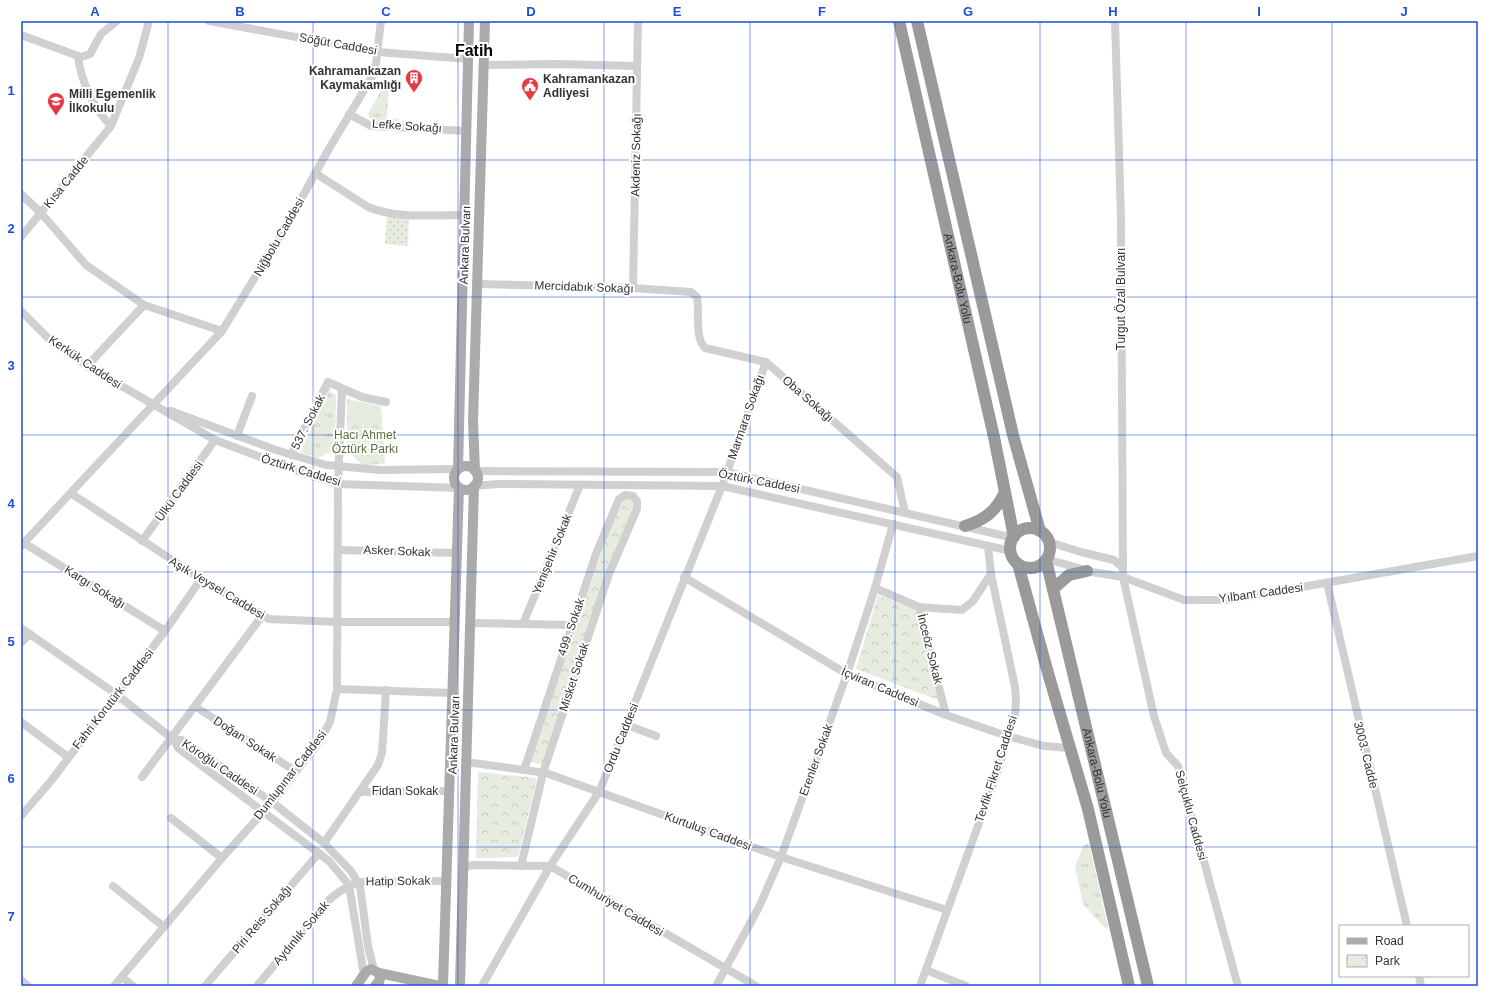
<svg xmlns="http://www.w3.org/2000/svg" width="1499" height="1007" font-family="Helvetica,sans-serif">
  <style>
    .grass { fill: url(#grass-tufts) }
    .park { fill: url(#park-crowns) }
    .garden { fill: url(#garden-dots) }
    .pitch { fill: #e6ecdf }
    .lines { fill: none; stroke-linecap: round; stroke-linejoin: round }
    .minor { stroke: #d0d0d0; stroke-width: 8 }
    .major { stroke: #ababab; stroke-width: 10 }
    .highway { stroke: #9a9a9a; stroke-width: 12 }
    .grid { fill: none; stroke: #1d4ed8; stroke-width: 1; stroke-opacity: 0.55 }
    .labels { text-anchor: middle; dominant-baseline: central; stroke-width: 4; stroke-linejoin: round; paint-order: stroke }
    .street-label { font-size: 12px; fill: #333; stroke: #fff }
    .poi-label { font-size: 12px; font-weight: bold; fill: #333; stroke: #fff; text-anchor: start }
    .park-label { font-size: 12px; fill: #56703f; stroke: #fff }
    .district-label { font-size: 16px; font-weight: bold; fill: #000; stroke: #fff }
    .neatline { fill: none; stroke: #1d4ed8; stroke-width: 1.5 }
    .grid-label { font-size: 13px; text-anchor: middle; font-weight: bold; fill: #1d4ed8 }
  </style>
  <defs>
    <pattern id="grass-tufts" width="24" height="20" patternUnits="userSpaceOnUse"><rect width="24" height="20" fill="#e6ecdf"/><path d="M3 7l-1-3M5 7V3M7 7l1-3M15 17l-1-3M17 17v-4M19 17l1-3" fill="none" stroke="#c6cbc0"/></pattern>
    <pattern id="park-crowns" width="20" height="18" patternUnits="userSpaceOnUse"><rect width="20" height="18" fill="#e6ecdf"/><path d="M2 6a3 3 0 1 1 6 0M12 15a3 3 0 1 1 6 0" fill="none" stroke="#c6cbc0"/></pattern>
    <pattern id="garden-dots" width="8" height="8" patternUnits="userSpaceOnUse"><rect width="8" height="8" fill="#e6ecdf"/><path d="M2 2h.1M6 6h.1" fill="none" stroke="#c6cbc0" stroke-width="1.8" stroke-linecap="round"/></pattern>
  </defs>
  <rect width="100%" height="100%" fill="#fff"/>
  <g class="grass">
    <polygon points="385,83 389,84 387,118 399,119 398,124 373,123 368,114"/>
    <polygon points="329,388 331,389 330,392 336,395 335,449 318,458 301,452"/>
    <polygon points="1089,843 1108,927 1105,928 1083,904 1075,866 1084,845"/>
  </g>
  <g class="park">
    <polygon points="347,399 381,406 385,464 362,465 347,450"/>
    <polygon points="626,498 633,500 634,509 543,765 532,762 530,761 611,523 621,500"/>
    <polygon points="878,595 914,609 918,614 938,700 856,669"/>
    <polygon points="478,772 537,778 518,857 476,858"/>
  </g>
  <polygon class="garden" points="387,216 409,217 408,246 385,244"/>
  <polygon class="pitch" points="352,405 379,409 380,422 351,421"/>
  <g class="lines">
    <g class="minor">
      <polyline points="209,21 378,52 468,59"/>
      <polyline points="1115,21 1121,218 1123,577 1154,716 1166,753 1178,766 1238,986"/>
      <polyline points="21,35 81,57 90,54 101,34 117,21"/>
      <path d="M78,57C82,84 92,106 111,126"/>
      <polyline points="484,65 555,64 637,66"/>
      <polyline points="349,114 371,126 467,131"/>
      <path d="M315,173L368,207C397,219 433,215 464,215"/>
      <polyline points="21,194 41,213 86,265 144,305 222,331"/>
      <polyline points="21,237 111,126 139,58 149,21"/>
      <path d="M477,284L633,288L691,292L697,297C700,313 694,336 705,348L766,362L897,477L905,513"/>
      <polyline points="633,288 638,21"/>
      <polyline points="21,311 51,341 87,366 215,440 303,473 338,484 459,488"/>
      <polyline points="87,366 144,305"/>
      <polyline points="171,411 276,450 326,465 380,470 458,469"/>
      <polyline points="237,436 252,396"/>
      <polyline points="291,455 328,382 362,397 386,402"/>
      <polyline points="475,471 727,472 1014,538"/>
      <polyline points="474,486 498,484 722,486 1011,551"/>
      <polyline points="72,494 201,579 269,619 336,622 454,622"/>
      <polyline points="142,541 215,440"/>
      <polyline points="1049,542 1081,552 1114,560 1123,568"/>
      <polyline points="24,543 165,631"/>
      <polyline points="21,546 222,331 281,235 330,147 375,72 381,21"/>
      <polyline points="338,550 456,553"/>
      <polyline points="1047,559 1092,572 1123,577 1184,600 1228,600 1478,556"/>
      <polyline points="684,577 847,674 946,715 1007,736 1044,746 1070,748"/>
      <polyline points="1327,583 1407,926"/>
      <polyline points="875,588 919,607 962,610 973,601 991,574"/>
      <polyline points="919,607 946,715"/>
      <polyline points="471,623 572,625"/>
      <polyline points="523,624 580,485"/>
      <polyline points="21,628 116,694 174,740 178,748 329,861 349,885 364,975"/>
      <polyline points="21,643 30,634"/>
      <polyline points="337,689 452,693"/>
      <polyline points="196,707 295,771"/>
      <polyline points="21,722 68,757"/>
      <polyline points="627,725 656,736"/>
      <polyline points="174,740 182,740 272,802 324,843 351,871 360,886 368,946 374,970"/>
      <polyline points="466,762 546,773 781,857 947,910"/>
      <polyline points="142,777 262,616"/>
      <polyline points="360,792 449,791"/>
      <polyline points="21,816 51,781 165,631 201,579"/>
      <polyline points="171,818 222,858"/>
      <polyline points="324,843 378,765 382,753 386,690"/>
      <polyline points="521,866 543,773 609,574 637,509 637,501 633,496 625,495 619,499 596,554 524,770"/>
      <polyline points="464,867 473,865 550,866 756,986"/>
      <polyline points="113,886 164,927"/>
      <polyline points="926,970 966,986"/>
      <polyline points="1419,976 1421,986"/>
      <polyline points="122,977 133,986"/>
      <polyline points="21,980 28,986"/>
      <polyline points="114,986 222,858 272,802 319,742 330,722 337,689 338,484 342,390"/>
      <polyline points="205,986 319,853"/>
      <path d="M257,986L326,903C335,893 346,887 358,882L447,881"/>
      <polyline points="482,986 550,866 599,792 722,486 766,362"/>
      <polyline points="716,986 759,907 781,857 847,674 875,588 893,524"/>
      <polyline points="920,986 996,776 1015,715 1016,701 1015,687 991,574 988,546"/>
    </g>
    <g class="major">
      <circle cx="466" cy="478" r="12"/>
      <polyline points="458,469 469,21"/>
      <polyline points="475,471 473,421 485,21"/>
      <polyline points="443,984 459,488"/>
      <polyline points="460,984 474,486"/>
      <polyline points="356,986 366,972 371,969 379,973 440,986"/>
      <polyline points="375,986 380,980 379,973"/>
    </g>
    <g class="highway">
      <path id="s1" d="M899,21L994,437L1014,537"/>
      <polyline points="917,21 1013,435 1040,531"/>
      <path d="M965,526C985,520 996,511 1005,492"/>
      <circle cx="1030" cy="548" r="20"/>
      <path id="s2" d="M1046,560L1148,986"/>
      <polyline points="1018,564 1048,673 1088,809 1129,986"/>
      <polyline points="1053,589 1069,575 1087,571"/>
    </g>
  </g>
  <path class="grid" d="M168,21V986M313,21V986M458,21V986M604,21V986M750,21V986M895,21V986M1040,21V986M1186,21V986M1332,21V986M21,160H1478M21,297H1478M21,435H1478M21,572H1478M21,710H1478M21,847H1478"/>
  <defs>
    <symbol id="building-pin" viewBox="-11 -11 22 30"><path d="M0 17L-7.5 6A9.5 9.5 0 1 1 7.5 6Z" fill="#e63946" stroke="#fff"/><path d="M-4-6H4V6H1V3H-1V6H-4ZM-2.5-4.3h1.7v1.8h-1.7ZM.8-4.3h1.7v1.8H.8ZM-2.5-1h1.7V.8h-1.7ZM.8-1h1.7V.8H.8Z" fill="#fff"/></symbol>
    <symbol id="civic-pin" viewBox="-11 -11 22 30"><path d="M0 17L-7.5 6A9.5 9.5 0 1 1 7.5 6Z" fill="#e63946" stroke="#fff"/><path d="M-.6-6.5H3V-4.5H.6V-3L4-1V1h2V6H-6V1h2V-1L-.6-3ZM-1.2 2.5V6h2.4V2.5Z" fill="#fff"/></symbol>
    <symbol id="school-pin" viewBox="-11 -11 22 30"><path d="M0 17L-7.5 6A9.5 9.5 0 1 1 7.5 6Z" fill="#e63946" stroke="#fff"/><path d="M0-5L7-2L0 1L-7-2ZM-4 1L0 2.5L4 1V4Q0 6-4 4Z" fill="#fff"/></symbol>
  </defs>
  <g fill-rule="evenodd">
    <use href="#building-pin" x="404" y="68" width="20" height="27"/>
    <use href="#civic-pin" x="520" y="76" width="20" height="27"/>
    <use href="#school-pin" x="46" y="91" width="20" height="27"/>
  </g>
  <g class="labels">
    <g class="street-label">
      <text transform="translate(338 44) rotate(10)">Söğüt Caddesi</text>
      <text transform="translate(407 126) rotate(4)">Lefke Sokağı</text>
      <text transform="translate(636 155) rotate(-89)">Akdeniz Sokağı</text>
      <text transform="translate(66 182) rotate(-51)">Kısa Cadde</text>
      <text transform="translate(279 237) rotate(-60)">Niğbolu Caddesi</text>
      <text transform="translate(465 245) rotate(-88)">Ankara Bulvarı</text>
      <text stroke="none"><textPath href="#s1" startOffset="264">Ankara-Bolu Yolu</textPath></text>
      <text transform="translate(584 287) rotate(2)">Mercidabık Sokağı</text>
      <text transform="translate(1121 299) rotate(-90)">Turgut Özal Bulvarı</text>
      <text transform="translate(85 362) rotate(34)">Kerkük Caddesi</text>
      <text transform="translate(808 399) rotate(41)">Oba Sokağı</text>
      <text transform="translate(746 417) rotate(-71)">Marmara Sokağı</text>
      <text transform="translate(308 422) rotate(-63)">537. Sokak</text>
      <text transform="translate(301 470) rotate(17)">Öztürk Caddesi</text>
      <text transform="translate(759 481) rotate(11)">Öztürk Caddesi</text>
      <text transform="translate(179 491) rotate(-54)">Ülkü Caddesi</text>
      <text transform="translate(397 551) rotate(2)">Asker Sokak</text>
      <text transform="translate(552 554) rotate(-68)">Yenişehir Sokak</text>
      <text transform="translate(95 587) rotate(32)">Kargı Sokağı</text>
      <text transform="translate(217 588) rotate(31)">Aşık Veysel Caddesi</text>
      <text transform="translate(1261 593) rotate(-8)">Yılbant Caddesi</text>
      <text transform="translate(571 627) rotate(-71)">499. Sokak</text>
      <text transform="translate(930 649) rotate(76)">İnceöz Sokak</text>
      <text transform="translate(574 677) rotate(-72)">Misket Sokak</text>
      <text transform="translate(880 687) rotate(23)">İçviran Caddesi</text>
      <text transform="translate(113 699) rotate(-52)">Fahri Korutürk Caddesi</text>
      <text transform="translate(454 735) rotate(-88)">Ankara Bulvarı</text>
      <text transform="translate(621 738) rotate(-68)">Ordu Caddesi</text>
      <text transform="translate(245 739) rotate(33)">Doğan Sokak</text>
      <text transform="translate(1366 755) rotate(76)">3003. Cadde</text>
      <text transform="translate(816 760) rotate(-70)">Erenler Sokak</text>
      <text transform="translate(220 767) rotate(34)">Köroğlu Caddesi</text>
      <text transform="translate(996 769) rotate(-72)">Tevfik Fikret Caddesi</text>
      <text stroke="none"><textPath href="#s2" startOffset="219">Ankara-Bolu Yolu</textPath></text>
      <text transform="translate(290 775) rotate(-52)">Dumlupınar Caddesi</text>
      <text x="405" y="791">Fidan Sokak</text>
      <text transform="translate(1191 815) rotate(75)">Selçuklu Caddesi</text>
      <text transform="translate(708 831) rotate(20)">Kurtuluş Caddesi</text>
      <text transform="translate(398 881) rotate(-1)">Hatip Sokak</text>
      <text transform="translate(616 905) rotate(31)">Cumhuriyet Caddesi</text>
      <text transform="translate(262 919) rotate(-50)">Piri Reis Sokağı</text>
      <text transform="translate(301 933) rotate(-50)">Aydınlık Sokak</text>
    </g>
    <g class="poi-label">
      <text x="401" y="71" text-anchor="end">Kahramankazan<tspan x="401" dy="14">Kaymakamlığı</tspan></text>
      <text x="543" y="79">Kahramankazan<tspan x="543" dy="14">Adliyesi</tspan></text>
      <text x="69" y="94">Milli Egemenlik<tspan x="69" dy="14">İlkokulu</tspan></text>
    </g>
    <g class="park-label">
      <text x="365" y="435">Hacı Ahmet<tspan x="365" dy="14">Öztürk Parkı</tspan></text>
    </g>
    <g class="district-label">
      <text x="474" y="50">Fatih</text>
    </g>
  </g>
  <rect width="1499" height="1007" fill="none" stroke="#ffffff" stroke-width="44"/>
  <rect x="1339" y="925" width="130" height="52" fill="#ffffff" stroke="#adadad"/>
  <rect x="1347" y="938" width="20" height="6" fill="#ababab" stroke="#adadad"/>
  <text x="1375" y="945" font-size="12" fill="#333333">Road</text>
  <rect x="1347" y="955" width="20" height="12" fill="url(#park-crowns)" stroke="#adadad"/>
  <text x="1375" y="965" font-size="12" fill="#333333">Park</text>
  <rect x="22" y="22" width="1455" height="963" class="neatline"/>
  <g class="grid-label">
    <text x="95" y="16">A</text>
    <text x="240" y="16">B</text>
    <text x="386" y="16">C</text>
    <text x="531" y="16">D</text>
    <text x="677" y="16">E</text>
    <text x="822" y="16">F</text>
    <text x="968" y="16">G</text>
    <text x="1113" y="16">H</text>
    <text x="1259" y="16">I</text>
    <text x="1404" y="16">J</text>
    <text x="11" y="95">1</text>
    <text x="11" y="233">2</text>
    <text x="11" y="370">3</text>
    <text x="11" y="508">4</text>
    <text x="11" y="646">5</text>
    <text x="11" y="783">6</text>
    <text x="11" y="921">7</text>
  </g>
</svg>
